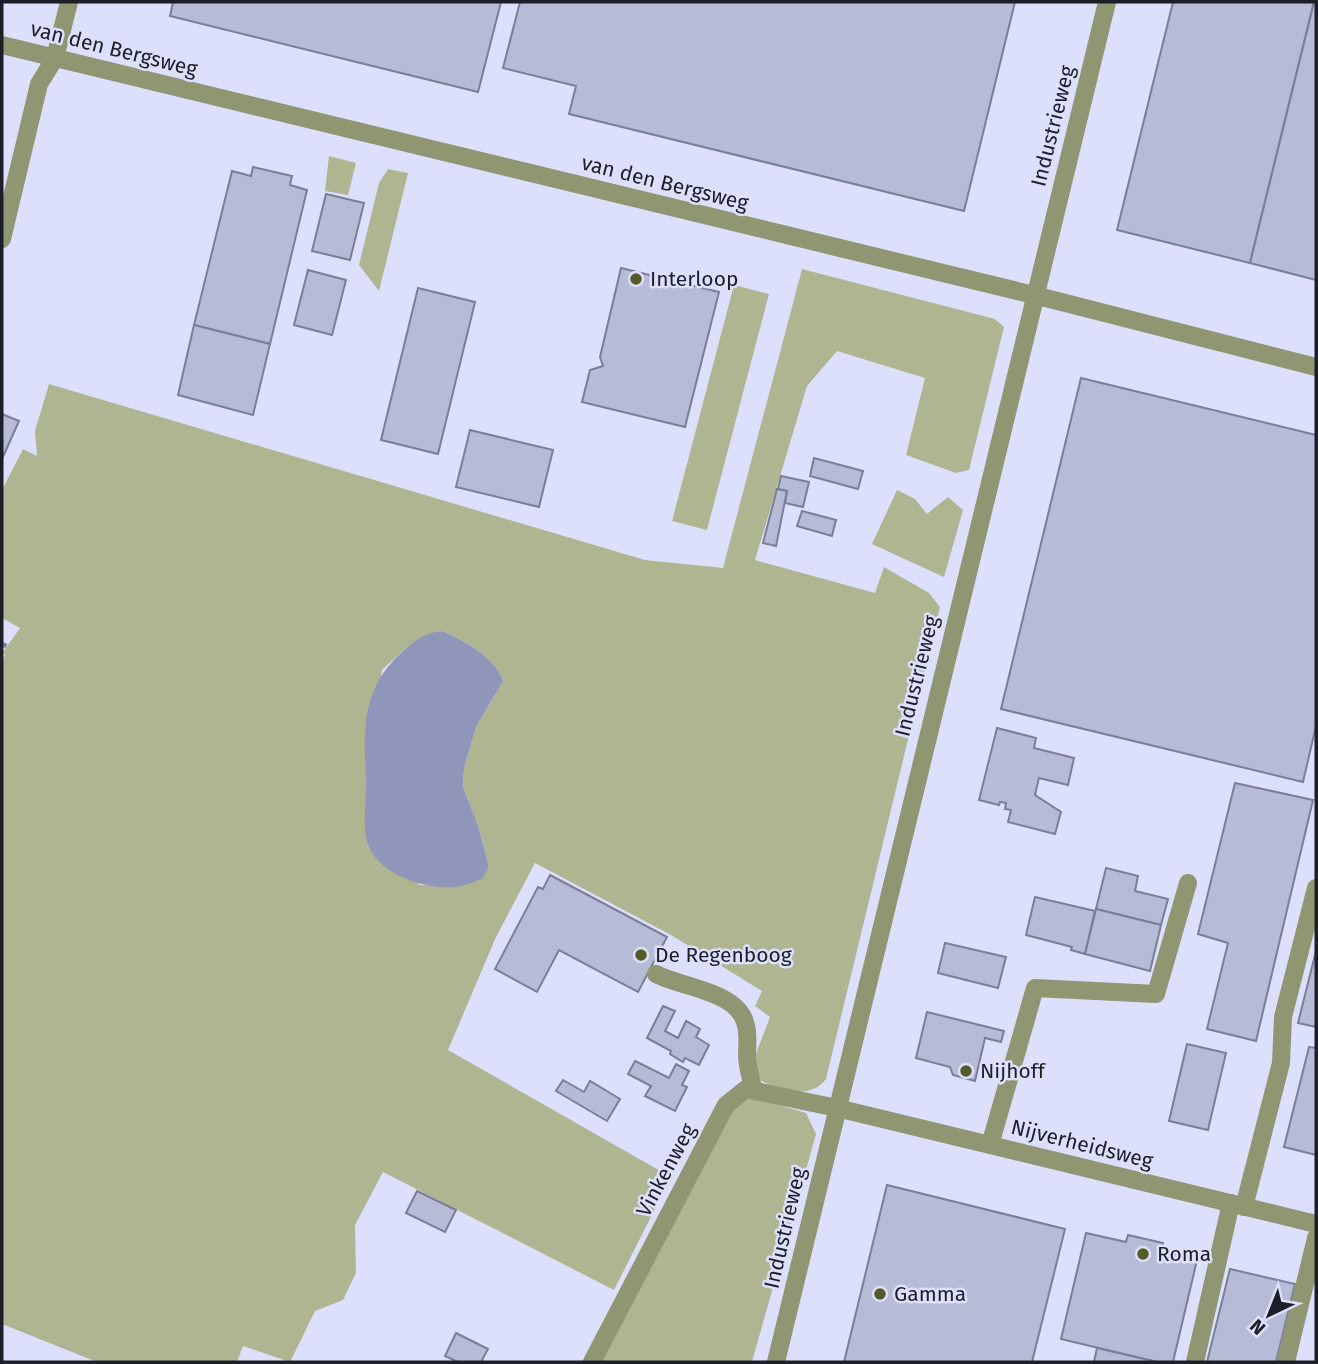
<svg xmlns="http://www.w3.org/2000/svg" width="1318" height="1364" font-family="'Fira Sans',sans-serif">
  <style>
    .green { fill: #aeb590; fill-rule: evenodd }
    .water { fill: #9095ba }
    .building { fill: #b6bbd6; stroke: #7a7e97; stroke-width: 2 }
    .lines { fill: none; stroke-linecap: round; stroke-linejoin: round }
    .path { stroke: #808397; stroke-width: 4.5; stroke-dasharray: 5 3.5; stroke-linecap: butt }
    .minor { stroke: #8f9671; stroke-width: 18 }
    .poi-dot { fill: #545b29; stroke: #dce0fd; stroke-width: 2.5 }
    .labels { text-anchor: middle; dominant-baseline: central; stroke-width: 5; stroke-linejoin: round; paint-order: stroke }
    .street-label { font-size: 21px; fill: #1c1e28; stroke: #dce0fd }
    .poi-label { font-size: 21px; fill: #1c1e28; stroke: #dce0fd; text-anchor: start }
  </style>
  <rect width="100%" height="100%" fill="#dce0fd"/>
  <g class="green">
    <polygon points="329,156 356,163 348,195 325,191"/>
    <polygon points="388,169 408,173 379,291 359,265 379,183"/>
    <path d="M802,269L995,319L1004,327L969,470L956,473L906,455L925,378L837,351L807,386L755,560L875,593L884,567L929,593L940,607L826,1079C811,1100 778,1091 758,1079L752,1064L770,1017L755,1006L762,991L671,935L535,863L496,937L448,1050L671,1177L614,1290L383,1172L355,1225L356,1273L343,1300L315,1311L290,1362L243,1346L237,1362H97L2,1324V661L5,655L3,652L20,628L2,618V490L23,449L37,456L35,431L49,384L645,560L723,568ZM442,631C465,641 495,657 503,681L476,727L464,768L463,788L478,825L489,867L435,885H420L366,828V777L382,670C401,653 416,635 442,631Z"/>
    <polygon points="734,285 769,294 707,530 672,521"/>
    <polygon points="897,490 915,499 927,514 948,497 963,510 944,577 872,544"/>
    <polygon points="753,1097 806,1113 816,1134 752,1362 602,1362 727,1116 738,1101"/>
  </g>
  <path class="water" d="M442,631C465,641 495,657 503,681L476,727L464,768L463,788L478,825L489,867L482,879C475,881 465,886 457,887C426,890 376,875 367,841C362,821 367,797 366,777C363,729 363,687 401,653C414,641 424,633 442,631Z"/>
  <g class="building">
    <polygon points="173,2 501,2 478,92 170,16"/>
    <polygon points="520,2 1015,2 964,211 569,114 576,86 503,68"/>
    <polygon points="1173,2 1314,2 1250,263 1117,230"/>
    <polygon points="1314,2 1316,2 1316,280 1250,263"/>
    <polygon points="253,167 292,176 290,185 307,190 270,344 194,325 232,171 251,176"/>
    <polygon points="326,194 364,203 350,260 312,251"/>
    <polygon points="621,268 719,292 685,427 582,402 590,370 603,366 600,357"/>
    <polygon points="308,270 346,280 332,335 294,325"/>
    <polygon points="418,288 475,302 438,454 381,440"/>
    <polygon points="194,325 270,344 253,415 178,395"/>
    <polygon points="1081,378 1316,435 1316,726 1303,782 1001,709"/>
    <polygon points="2,414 19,421 2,459"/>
    <polygon points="470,430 553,450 539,507 456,487"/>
    <polygon points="814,458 863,471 858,489 810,476"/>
    <polygon points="781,476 809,482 803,507 785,503 787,491 778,489"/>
    <polygon points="777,489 787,491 776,546 763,543"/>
    <polygon points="802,511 836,520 832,536 797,526"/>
    <polygon points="997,728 1036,738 1034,748 1074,758 1068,785 1039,778 1035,795 1061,812 1055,834 1008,822 1011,810 1005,809 1006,803 1000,802 999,805 979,800"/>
    <polygon points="1235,783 1313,800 1256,1041 1207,1029 1228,943 1198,934"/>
    <polygon points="1106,868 1138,876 1135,891 1168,899 1161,925 1096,909"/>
    <polygon points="550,875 667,937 638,992 559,950 537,992 495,969 538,887 543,889"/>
    <polygon points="1035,897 1095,911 1085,954 1071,950 1072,947 1026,935"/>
    <polygon points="1096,909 1161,925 1150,971 1085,954"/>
    <polygon points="945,943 1006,957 998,988 938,973"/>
    <polygon points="1316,951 1316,1027 1298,1023"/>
    <polygon points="663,1006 675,1011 665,1031 678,1038 686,1021 700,1029 696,1037 709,1045 699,1065 685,1058 683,1062 670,1054 671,1051 647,1038"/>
    <polygon points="927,1012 1004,1031 1001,1042 985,1038 975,1081 953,1075 950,1067 916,1058"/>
    <polygon points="1187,1044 1226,1053 1208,1130 1169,1121"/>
    <polygon points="1309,1047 1316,1048 1316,1155 1284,1147"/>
    <polygon points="635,1061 669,1078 676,1064 689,1071 682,1085 687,1087 675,1111 645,1096 651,1086 628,1074"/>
    <polygon points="563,1080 584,1092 590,1081 620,1099 607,1121 556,1091"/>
    <polygon points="887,1185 1065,1229 1032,1362 844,1362"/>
    <polygon points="417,1191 456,1210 445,1232 406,1213"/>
    <polygon points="1086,1233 1126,1242 1128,1235 1163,1243 1162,1251 1197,1260 1173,1362 1157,1362 1061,1339"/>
    <polygon points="1230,1269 1295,1284 1276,1362 1207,1362"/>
    <polygon points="456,1333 488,1349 481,1362 458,1362 445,1356"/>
    <polygon points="1097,1348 1157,1362 1094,1362"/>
  </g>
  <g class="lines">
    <polyline class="path" points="2,644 7,646"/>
    <g class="minor">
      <polyline points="2,45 1034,295 1316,367"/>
      <polyline points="2,239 39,84 55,58 69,2"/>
      <path d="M656,974C680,987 736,991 745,1022C749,1033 747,1045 747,1055C747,1066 751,1078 753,1088"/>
      <polyline points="990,1145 1035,988 1156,994 1188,883"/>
      <polyline points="1244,1207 1281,1063 1283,1017 1316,888"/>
      <polyline points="592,1362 726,1105 746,1089 837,1108 1316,1224"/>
      <polyline points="776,1362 1107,2"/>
      <polyline points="1195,1362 1231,1203"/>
      <polyline points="1286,1362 1316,1238"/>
    </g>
  </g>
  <g class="poi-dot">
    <circle cx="636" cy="279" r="7"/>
    <circle cx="641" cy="955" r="7"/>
    <circle cx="966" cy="1071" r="7"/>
    <circle cx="1143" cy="1254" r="7"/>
    <circle cx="880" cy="1294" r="7"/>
  </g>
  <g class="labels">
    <g class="street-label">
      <text transform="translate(114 49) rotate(14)">van den Bergsweg</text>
      <text transform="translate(1053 126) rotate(-76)">Industrieweg</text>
      <text transform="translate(665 183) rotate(14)">van den Bergsweg</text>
      <text transform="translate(917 676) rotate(-76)">Industrieweg</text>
      <text transform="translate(1082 1144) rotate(14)">Nijverheidsweg</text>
      <text transform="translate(666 1170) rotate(-62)">Vinkenweg</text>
      <text transform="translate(785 1228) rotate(-77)">Industrieweg</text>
    </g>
    <g class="poi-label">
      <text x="650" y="279">Interloop</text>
      <text x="655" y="955">De Regenboog</text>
      <text x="980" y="1071">Nijhoff</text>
      <text x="1157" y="1254">Roma</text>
      <text x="894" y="1294">Gamma</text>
    </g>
  </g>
  <rect width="1318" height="1364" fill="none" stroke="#1c1e28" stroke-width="7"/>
  <g transform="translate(1269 1315) rotate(223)" stroke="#dce0fd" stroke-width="5" paint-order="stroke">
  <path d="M0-5L12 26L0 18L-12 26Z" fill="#1c1e28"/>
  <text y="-10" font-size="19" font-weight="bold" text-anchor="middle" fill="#1c1e28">N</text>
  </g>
</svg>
